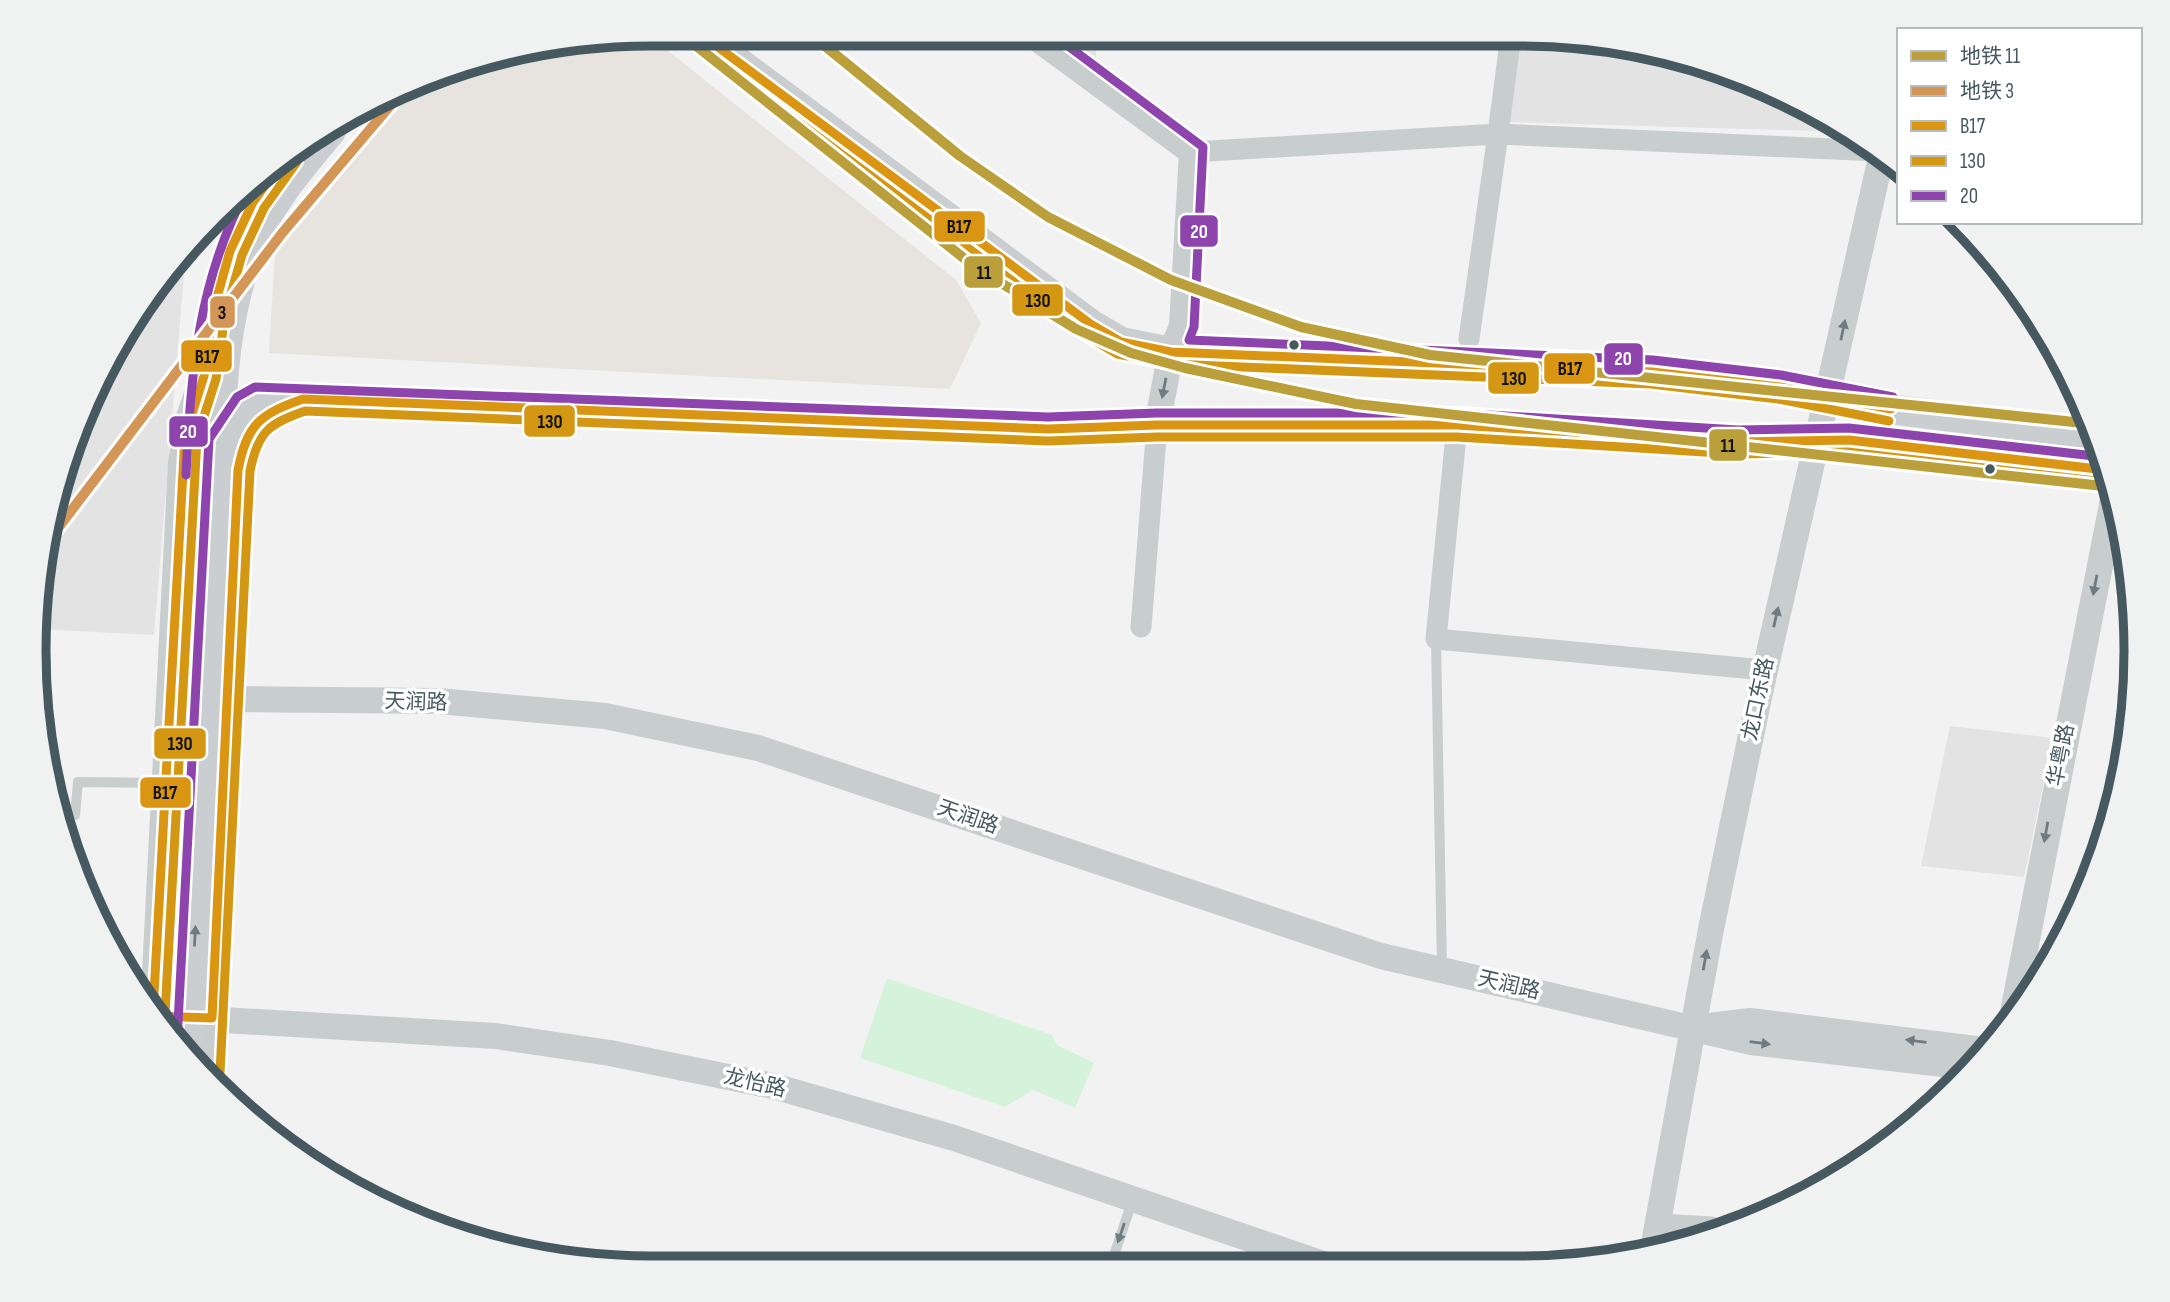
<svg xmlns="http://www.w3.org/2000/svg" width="2170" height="1302" font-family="'Sofia Sans Condensed','Noto Sans SC',sans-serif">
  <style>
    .commercial { fill: #e7e4e0 }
    .education { fill: #e4e3e4 }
    .grass { fill: #d5f3db }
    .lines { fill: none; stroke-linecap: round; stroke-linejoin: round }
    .service { stroke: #c8cdce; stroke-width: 10 }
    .minor { stroke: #c8cdce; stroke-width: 21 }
    .tertiary { stroke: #c8cdce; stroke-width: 26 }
    .secondary { stroke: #caced1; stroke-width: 30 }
    .secondary-bridge { stroke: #caced1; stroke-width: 30 }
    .bus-1-casing { stroke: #fff; stroke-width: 14 }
    .bus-2-casing { stroke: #fff; stroke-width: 14 }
    .bus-3-casing { stroke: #fff; stroke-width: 14 }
    .bus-1 { stroke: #da9613; stroke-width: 9 }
    .bus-2 { stroke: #d49713; stroke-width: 9 }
    .bus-3 { stroke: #8e44ad; stroke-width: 9 }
    .metro-1-casing { stroke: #fff; stroke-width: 16 }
    .metro-2-casing { stroke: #fff; stroke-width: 16 }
    .metro-1 { stroke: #bb9f3a; stroke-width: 10 }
    .metro-2 { stroke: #d39656; stroke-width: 10 }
    .oneway { fill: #6e7c81 }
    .oneway2 { fill: #6e7c82 }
    .bus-dot { fill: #475960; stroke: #fff; stroke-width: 2.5 }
    .labels { text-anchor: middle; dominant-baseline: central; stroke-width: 7; stroke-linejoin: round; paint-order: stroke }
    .street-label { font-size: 21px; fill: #475960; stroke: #fff }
    .rim { fill: none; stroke: #475960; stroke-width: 9 }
    .line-badge { stroke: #fff; stroke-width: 2.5 }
    .badge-label { font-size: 19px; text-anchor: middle; font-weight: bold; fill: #fff }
    .pale-badge-label { font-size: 19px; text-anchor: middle; font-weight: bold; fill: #111 }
  </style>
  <rect width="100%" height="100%" fill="#f3f2f2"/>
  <polygon class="commercial" points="647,34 956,280 981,323 950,389 269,353 275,252 419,84 453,66"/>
  <g class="education">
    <polygon points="1065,34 1096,34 1096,58"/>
    <polygon points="1519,35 1560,35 1718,66 1852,132 1508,122"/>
    <polygon points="186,250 154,635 37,629 66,453 161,275"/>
    <polygon points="1950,726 2053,738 2024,877 1921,866"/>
    <polygon points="1673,1234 1714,1237 1671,1245"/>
  </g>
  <polygon class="grass" points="887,978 1052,1035 1057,1045 1094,1063 1075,1108 1033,1090 1005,1107 860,1058"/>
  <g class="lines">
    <g class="service">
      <polyline points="216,220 230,251"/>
      <polyline points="1436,639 1442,969"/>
      <polyline points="60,815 75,815 78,782 165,783"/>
      <polyline points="1712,1227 1735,1228"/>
      <polyline points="1110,1267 1133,1199"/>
    </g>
    <g class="minor">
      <polyline points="1192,152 1498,134 1511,35"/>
      <polyline points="1469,339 1498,134 1878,151"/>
      <polyline points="1457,425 1436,639 1764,670"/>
      <polyline points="1141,627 1157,425"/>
      <polyline points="1658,1224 1712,1227"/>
    </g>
    <g class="tertiary">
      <polyline points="1031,34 1192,152 1182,326 1171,352 1157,425"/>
      <polyline points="227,699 438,701 605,716 758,748 1381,956 1751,1042 1969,1067"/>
      <polyline points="153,1013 181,462 189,417 198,391"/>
      <polyline points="155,1016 496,1036 610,1053 773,1086 954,1138 1332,1267"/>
      <polyline points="2012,1017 2114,494"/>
      <polyline points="1709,1026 1750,1021 1984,1050"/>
      <path d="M208,1072L238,470C245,429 252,415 293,402"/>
      <polyline points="1653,1249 1711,929 1759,697 1882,153"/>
    </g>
    <g class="secondary">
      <polyline points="699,33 1092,325 1121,342 1171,352 1509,364 1652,372 1780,387 1889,409 2096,435"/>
      <path d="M221,441C237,414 243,399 277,398L1048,429L1157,425H1457L1738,442L1849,440L2106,470"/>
      <polyline points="196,506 208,346"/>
      <path d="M216,510C222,424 218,331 250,251C267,206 300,168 331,131"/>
    </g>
    <g class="secondary-bridge">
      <polyline points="180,831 193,563"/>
      <polyline points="189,1053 216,510"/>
    </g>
    <defs>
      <g id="bus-1">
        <polyline points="699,33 1092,325 1121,342 1171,352 1652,372 1780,387 1891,409"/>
        <polyline points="153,1012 185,436 204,376 213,312 230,251 253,202 287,155"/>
        <path d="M155,1016L212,1018L238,470C247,424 260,414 303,399L1048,429L1157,425H1457L1738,442L1849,440L2106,470"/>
      </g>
      <g id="bus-2">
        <polyline points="692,43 1085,335 1117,354 1171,364 1651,384 1778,399 1889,421"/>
        <polyline points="165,1014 197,438 216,379 225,315 242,255 264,208 297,162"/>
        <path d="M220,1073L250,471C258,432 268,424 305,411L1048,441L1157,437H1457L1737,454L1848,452L2105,482"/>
      </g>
      <g id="bus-3">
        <polyline points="1052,34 1203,147 1194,327 1189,340 1653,360 1781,375 1893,397"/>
        <path d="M186,475C191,372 198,280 248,187"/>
        <polyline points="177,1042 209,439 237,397 255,387 1048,417 1157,413 1457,413 1738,430 1849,428 2103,457"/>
      </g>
    </defs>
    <use href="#bus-1" class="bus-1-casing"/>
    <use href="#bus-2" class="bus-2-casing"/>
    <use href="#bus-3" class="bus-3-casing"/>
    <use href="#bus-1" class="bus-1"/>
    <use href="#bus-2" class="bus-2"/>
    <use href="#bus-3" class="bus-3"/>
    <defs>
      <g id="metro-1">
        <polyline points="680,33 975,267 1076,329 1131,353 1185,368 1356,404 2112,487"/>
        <polyline points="809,33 960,156 1048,217 1171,280 1301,327 1430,355 2093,424"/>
      </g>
      <polyline id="metro-2" points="52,536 283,232 400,94"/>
    </defs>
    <use href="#metro-1" class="metro-1-casing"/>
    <use href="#metro-2" class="metro-2-casing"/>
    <use href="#metro-1" class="metro-1"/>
    <use href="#metro-2" class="metro-2"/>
  </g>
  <defs><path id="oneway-solid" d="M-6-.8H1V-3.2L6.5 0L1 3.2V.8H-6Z" transform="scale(1.75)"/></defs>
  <g class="oneway">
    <use href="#oneway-solid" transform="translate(1843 330) rotate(-78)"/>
    <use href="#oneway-solid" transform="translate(1164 388) rotate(101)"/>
    <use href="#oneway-solid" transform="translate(2095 585) rotate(101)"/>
    <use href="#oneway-solid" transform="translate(1776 617) rotate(-77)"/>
    <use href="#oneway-solid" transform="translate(2046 832) rotate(100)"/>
    <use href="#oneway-solid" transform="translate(1705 960) rotate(-80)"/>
    <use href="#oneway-solid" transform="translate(1916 1041) rotate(-173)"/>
    <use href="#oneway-solid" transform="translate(1760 1043) rotate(7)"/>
    <use href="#oneway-solid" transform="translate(1121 1233) rotate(109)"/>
  </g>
  <use class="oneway2" href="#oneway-solid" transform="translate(195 936) rotate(-87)"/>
  <g class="bus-dot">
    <circle cx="1294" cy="345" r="6"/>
    <circle cx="1990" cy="469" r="6"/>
  </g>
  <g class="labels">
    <g class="street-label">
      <text transform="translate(1758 699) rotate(-78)">龙口东路</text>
      <text transform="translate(416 702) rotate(2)">天润路</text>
      <text transform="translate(2061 755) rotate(-79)">华粤路</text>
      <text transform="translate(968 817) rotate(19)">天润路</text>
      <text transform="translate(1509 985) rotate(13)">天润路</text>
      <text transform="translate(755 1083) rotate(13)">龙怡路</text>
    </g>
  </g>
  <path d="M0 0H2170V1302H0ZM651 46H1519A605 605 0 0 1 2124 651V651A605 605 0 0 1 1519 1256H651A605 605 0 0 1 46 651V651A605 605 0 0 1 651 46Z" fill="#f0f2f2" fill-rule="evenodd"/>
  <path class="rim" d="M651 46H1519A605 605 0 0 1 2124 651V651A605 605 0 0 1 1519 1256H651A605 605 0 0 1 46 651V651A605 605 0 0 1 651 46Z"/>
  <g class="line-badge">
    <rect x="933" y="210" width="53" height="33" rx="7" fill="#da9613"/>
    <rect x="1179" y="214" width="40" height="34" rx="7" fill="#8e44ad"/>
    <rect x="963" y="255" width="41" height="34" rx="7" fill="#bb9f3a"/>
    <rect x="1011" y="283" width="53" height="34" rx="7" fill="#d49713"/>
    <rect x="209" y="295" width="27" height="34" rx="7" fill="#d39656"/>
    <rect x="180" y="339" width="53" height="34" rx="7" fill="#da9613"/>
    <rect x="1603" y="342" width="41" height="34" rx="7" fill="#8e44ad"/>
    <rect x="1543" y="352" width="53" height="33" rx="7" fill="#da9613"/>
    <rect x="1487" y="361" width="53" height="34" rx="7" fill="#d49713"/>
    <rect x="523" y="404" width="53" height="34" rx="7" fill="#d49713"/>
    <rect x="168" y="415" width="41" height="33" rx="7" fill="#8e44ad"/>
    <rect x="1708" y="428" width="40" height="34" rx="7" fill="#bb9f3a"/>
    <rect x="153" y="727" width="54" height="33" rx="7" fill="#d49713"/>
    <rect x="139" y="776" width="53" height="33" rx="7" fill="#da9613"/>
  </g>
  <g class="badge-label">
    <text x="1199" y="238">20</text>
    <text x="1623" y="365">20</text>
    <text x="188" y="438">20</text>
  </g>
  <g class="pale-badge-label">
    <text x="959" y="233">B17</text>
    <text x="984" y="279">11</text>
    <text x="1038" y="307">130</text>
    <text x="222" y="319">3</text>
    <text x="207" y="363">B17</text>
    <text x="1570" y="375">B17</text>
    <text x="1514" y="385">130</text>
    <text x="550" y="428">130</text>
    <text x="1728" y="452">11</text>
    <text x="180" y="750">130</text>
    <text x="165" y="799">B17</text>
  </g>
  <rect x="1897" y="28" width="245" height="196" fill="#ffffff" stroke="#b5bdbf" stroke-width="2"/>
  <rect x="1911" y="51" width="35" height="10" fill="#bb9f3a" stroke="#b5bdbf" stroke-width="2"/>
  <text x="1960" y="63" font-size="21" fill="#475960">地铁 11</text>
  <rect x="1911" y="86" width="35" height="10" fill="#d39656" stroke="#b5bdbf" stroke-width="2"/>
  <text x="1960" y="98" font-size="21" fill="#475960">地铁 3</text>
  <rect x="1911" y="121" width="35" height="10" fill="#da9613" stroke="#b5bdbf" stroke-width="2"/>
  <text x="1960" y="133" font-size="21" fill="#475960">B17</text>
  <rect x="1911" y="156" width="35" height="10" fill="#d49713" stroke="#b5bdbf" stroke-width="2"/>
  <text x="1960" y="168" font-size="21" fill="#475960">130</text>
  <rect x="1911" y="191" width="35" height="10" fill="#8e44ad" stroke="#b5bdbf" stroke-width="2"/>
  <text x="1960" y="203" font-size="21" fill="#475960">20</text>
</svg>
